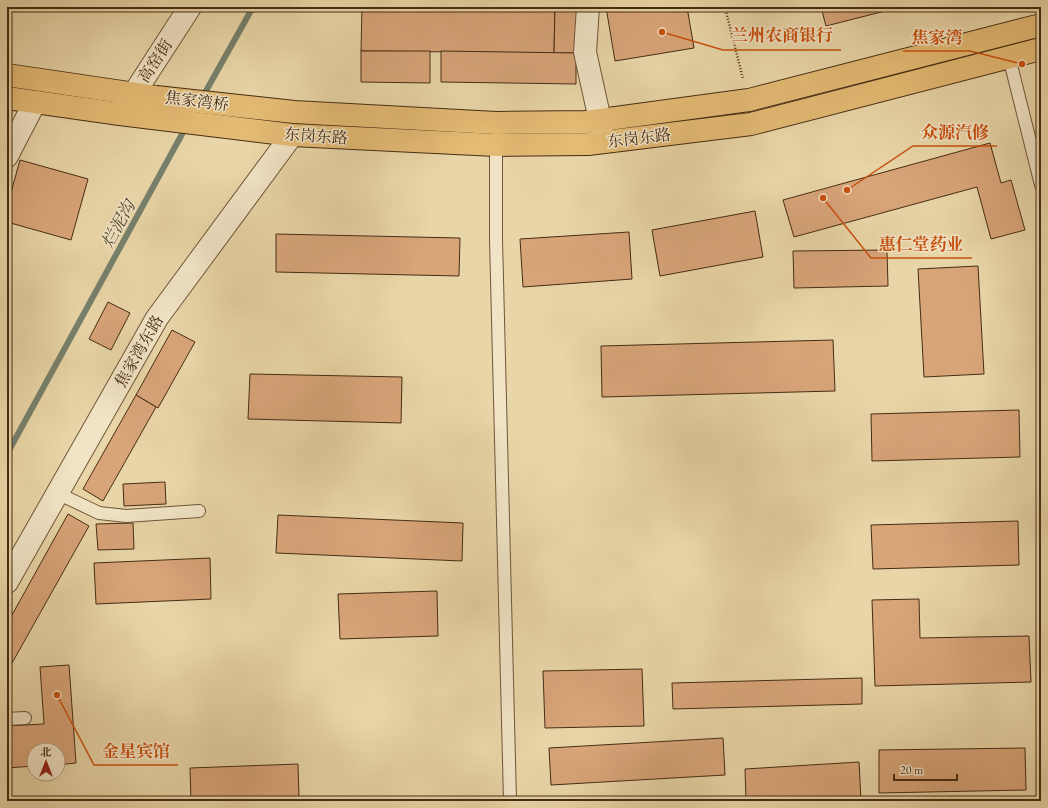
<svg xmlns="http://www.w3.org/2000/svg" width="1048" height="808" font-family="'EB Garamond','Noto Serif SC',serif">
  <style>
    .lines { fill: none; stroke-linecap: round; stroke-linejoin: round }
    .stream { stroke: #77816c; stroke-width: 6 }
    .building { fill: #d8a579; stroke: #462c14 }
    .service-casing { stroke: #6f5639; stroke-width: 14 }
    .minor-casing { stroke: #6f5639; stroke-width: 24 }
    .primary-casing { stroke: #462c14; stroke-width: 24 }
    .path { stroke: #462c14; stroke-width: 2.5; stroke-dasharray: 1 2; stroke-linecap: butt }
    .service { stroke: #f1e4c6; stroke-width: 12 }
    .minor { stroke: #f1e4c6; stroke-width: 22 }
    .primary { stroke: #e4bb74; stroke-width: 22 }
    .labels { text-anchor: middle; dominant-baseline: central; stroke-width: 3; stroke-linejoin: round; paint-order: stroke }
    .street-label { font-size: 16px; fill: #462c14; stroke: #f1e4c6 }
    .water-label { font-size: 17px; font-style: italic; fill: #564831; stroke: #f1e4c6 }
    .leader { fill: none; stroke: #c8500e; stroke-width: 1.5 }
    .callout-dot { fill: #c8500e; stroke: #f1e4c6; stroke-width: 1.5 }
    .callout-label { font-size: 17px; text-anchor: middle; font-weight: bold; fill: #c8500e; stroke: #f1e4c6; stroke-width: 3; stroke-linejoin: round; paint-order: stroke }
  </style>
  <rect width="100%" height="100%" fill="#e9d6a8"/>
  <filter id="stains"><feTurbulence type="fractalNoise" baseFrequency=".005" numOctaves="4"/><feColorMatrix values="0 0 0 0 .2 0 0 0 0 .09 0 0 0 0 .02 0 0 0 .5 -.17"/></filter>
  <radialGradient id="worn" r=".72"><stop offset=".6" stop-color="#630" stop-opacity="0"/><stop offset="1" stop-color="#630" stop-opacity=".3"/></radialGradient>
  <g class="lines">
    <g class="stream">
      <polyline points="202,98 253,7"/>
      <polyline points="7,454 187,125"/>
    </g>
  </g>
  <g class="building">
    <polygon points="362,7 555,7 554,53 361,51"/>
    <polygon points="555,7 577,7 576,53 554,53"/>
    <polygon points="606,7 687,7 694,48 615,61"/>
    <polygon points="821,7 901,7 826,26"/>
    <polygon points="361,51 430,51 430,83 361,82"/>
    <polygon points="441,51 576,53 576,84 441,82"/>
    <polygon points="1041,128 1041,148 1036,130"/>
    <polygon points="990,143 1001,183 1011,180 1025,230 991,239 977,187 794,237 783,200"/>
    <polygon points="20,160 88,179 71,240 7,222 7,207"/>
    <polygon points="755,211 763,257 660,276 652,230"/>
    <polygon points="629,232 632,279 523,287 520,239"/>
    <polygon points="276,234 460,238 459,276 276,272"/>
    <polygon points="887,250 888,286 794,288 793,251"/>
    <polygon points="978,266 984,374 924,377 918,269"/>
    <polygon points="108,302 130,313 111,350 89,339"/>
    <polygon points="172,330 195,342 158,408 136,395"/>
    <polygon points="833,340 835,391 602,397 601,346"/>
    <polygon points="250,374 402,377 401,423 248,419"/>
    <polygon points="136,395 156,407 103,501 83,489"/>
    <polygon points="1019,410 1020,457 872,461 871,414"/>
    <polygon points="165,482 166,504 124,506 123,484"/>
    <polygon points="68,514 89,526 7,672 7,624"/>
    <polygon points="278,515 463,523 462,561 276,553"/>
    <polygon points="1018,521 1019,565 873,569 871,525"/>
    <polygon points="133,523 134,549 98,550 96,524"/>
    <polygon points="210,558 211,599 96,604 94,563"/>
    <polygon points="437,591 438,636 340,639 338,594"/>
    <polygon points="919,599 920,638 1029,636 1031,682 875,686 872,600"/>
    <polygon points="69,665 76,763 58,765 58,750 34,750 34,766 7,768 7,726 44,724 40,667"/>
    <polygon points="642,669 644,726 545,728 543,671"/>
    <polygon points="862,678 862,704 673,709 672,683"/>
    <polygon points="723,738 725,775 551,785 549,748"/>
    <polygon points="1025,748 1026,790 879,793 879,750"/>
    <polygon points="859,762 861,801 746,801 745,769"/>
    <polygon points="298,764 299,798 191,801 190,768"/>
  </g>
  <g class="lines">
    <defs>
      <g id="service">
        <polyline points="1009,57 1041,185"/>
        <polyline points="496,140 496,239 510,801"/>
        <polyline points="57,493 99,513 126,516 199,511"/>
        <polyline points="7,719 25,718"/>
      </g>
      <g id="minor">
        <polyline points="588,7 585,52 600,120 603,142"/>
        <polyline points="124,109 190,7"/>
        <polyline points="7,156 35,102"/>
        <polyline points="7,582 157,318 292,135"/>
      </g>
      <g id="primary">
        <polyline points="7,75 156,97 294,112 496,123 586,122 749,100 1041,25"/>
        <polyline points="7,98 120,114 292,135 496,145 588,144 751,124 1041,49"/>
      </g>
    </defs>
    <use href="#service" class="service-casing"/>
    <use href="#minor" class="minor-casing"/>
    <use href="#primary" class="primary-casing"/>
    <polyline class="path" points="725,7 743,79"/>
    <use href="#service" class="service"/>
    <use href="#minor" class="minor"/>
    <use href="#primary" class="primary"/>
  </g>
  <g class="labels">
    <g class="street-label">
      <text transform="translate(155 61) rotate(-57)">高窑街</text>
      <text transform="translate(197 101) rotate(7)">焦家湾桥</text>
      <text transform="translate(316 136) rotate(4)">东岗东路</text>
      <text transform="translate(639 138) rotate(-7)">东岗东路</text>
      <text transform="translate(139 351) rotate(-60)">焦家湾东路</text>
    </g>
    <g class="water-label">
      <text transform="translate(118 224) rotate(-61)">烂泥沟</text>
    </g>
  </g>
  <path class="leader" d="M662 32L723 50H841M1022 64L970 51H903M847 190L913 146H997M823 198L871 258H972M57 695L94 765H178"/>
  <g class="callout-dot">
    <circle cx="662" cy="32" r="4"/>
    <circle cx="1022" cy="64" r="4"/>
    <circle cx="847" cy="190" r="4"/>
    <circle cx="823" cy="198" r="4"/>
    <circle cx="57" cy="695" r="4"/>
  </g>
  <g class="callout-label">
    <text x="782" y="41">兰州农商银行</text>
    <text x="937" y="43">焦家湾</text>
    <text x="955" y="138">众源汽修</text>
    <text x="921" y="250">惠仁堂药业</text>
    <text x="136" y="757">金星宾馆</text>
  </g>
  <rect width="1048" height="808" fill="none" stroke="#e9d6a8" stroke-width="24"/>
  <rect x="8" y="8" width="1032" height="792" fill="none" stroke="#462c14" stroke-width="2"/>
  <rect x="12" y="12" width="1024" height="784" fill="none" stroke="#462c14"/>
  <g transform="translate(46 762)"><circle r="19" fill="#f1e4c6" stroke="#ad9a7f"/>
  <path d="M0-3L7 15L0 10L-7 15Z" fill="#8f2418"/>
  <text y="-6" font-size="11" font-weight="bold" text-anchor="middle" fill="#462c14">北</text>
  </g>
  <path d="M894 774v6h63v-6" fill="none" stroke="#462c14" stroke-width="2"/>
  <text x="900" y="774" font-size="12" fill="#462c14" stroke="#f1e4c6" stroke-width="3" paint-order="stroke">20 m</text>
  <rect width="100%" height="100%" filter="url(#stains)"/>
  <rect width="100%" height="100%" fill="url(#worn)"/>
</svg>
